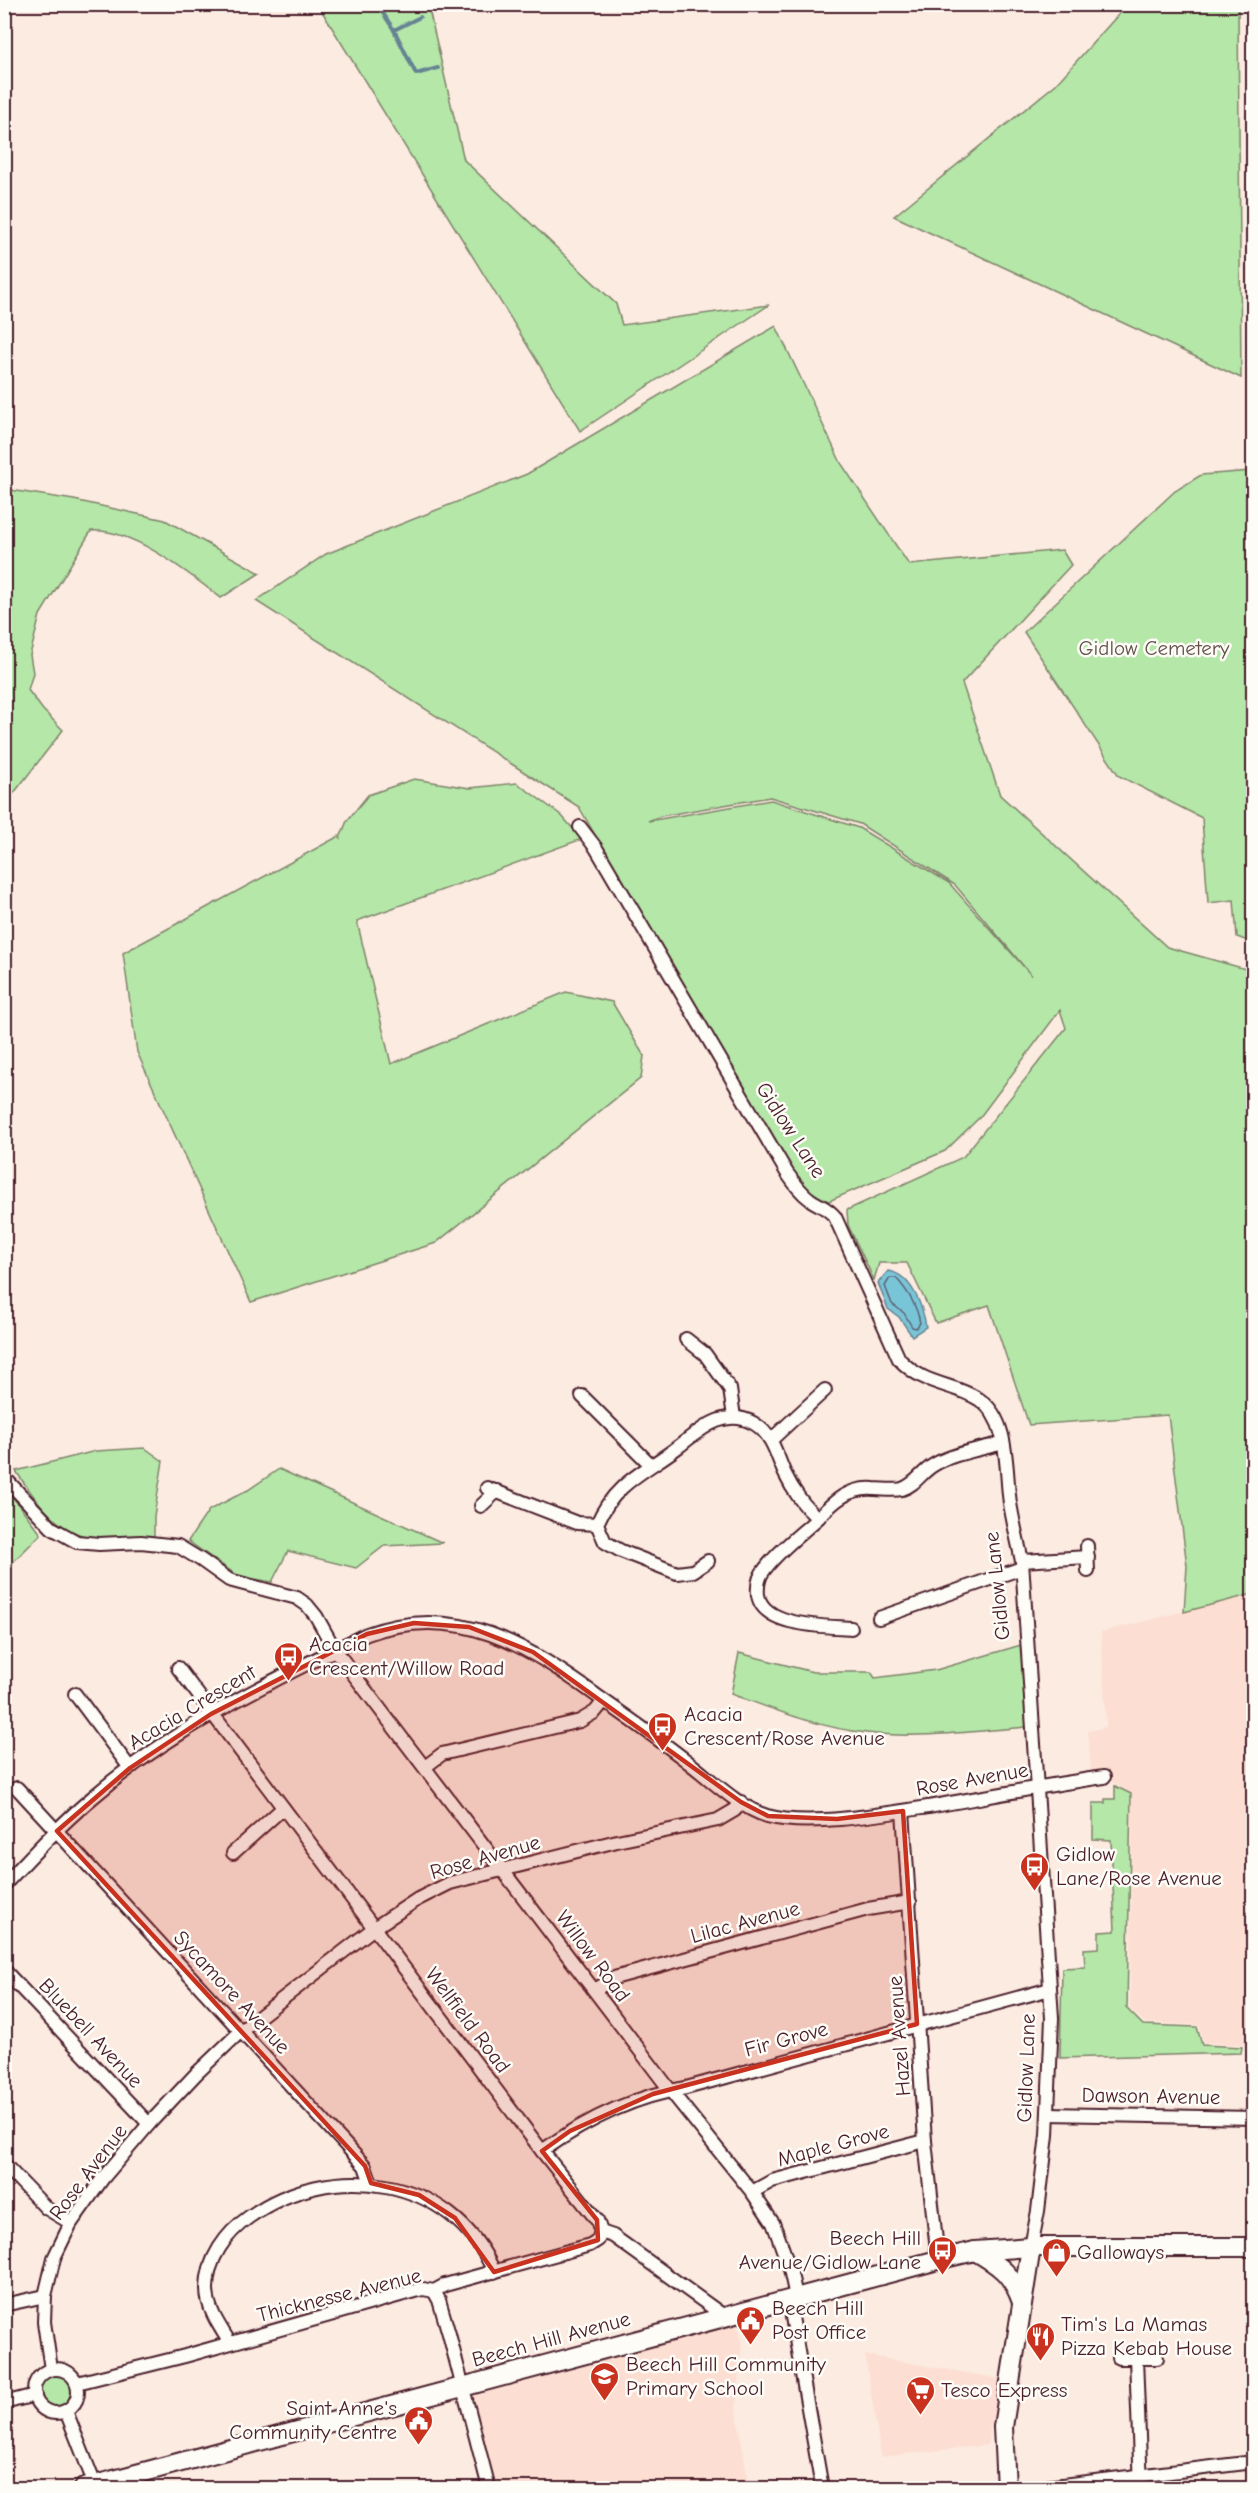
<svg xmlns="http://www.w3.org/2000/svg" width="1258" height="2493" font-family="'Comic Neue',sans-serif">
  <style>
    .built { fill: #fcdfd2 }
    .green { fill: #b4e7a8; stroke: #7f836a; stroke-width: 1.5; fill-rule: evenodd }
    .water { fill: #79c5d8; stroke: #668393; stroke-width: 1.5 }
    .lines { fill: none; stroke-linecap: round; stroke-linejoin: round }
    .shore { stroke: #5d6170; stroke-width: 1.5 }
    .stream { stroke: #668393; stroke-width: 4 }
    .street-casing { stroke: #4a1f2b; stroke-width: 16 }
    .secondary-casing { stroke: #4a1f2b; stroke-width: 22 }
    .street { stroke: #fdfcf7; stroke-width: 12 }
    .secondary { stroke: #fdfcf7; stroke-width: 18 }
    .marked { fill: #c8321e; fill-opacity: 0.2; stroke: #c8321e; stroke-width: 4.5; stroke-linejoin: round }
    .labels { text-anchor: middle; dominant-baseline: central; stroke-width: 5; stroke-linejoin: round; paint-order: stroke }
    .park-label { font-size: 21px; fill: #64514a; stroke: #fdfcf7 }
    .street-label { font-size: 21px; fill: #4a1f2b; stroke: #fdfcf7 }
    .poi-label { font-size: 21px; fill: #4a1f2b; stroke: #fdfcf7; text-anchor: start }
  </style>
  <rect width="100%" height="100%" fill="#fcebe1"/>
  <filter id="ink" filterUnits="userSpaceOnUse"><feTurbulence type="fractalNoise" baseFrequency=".0167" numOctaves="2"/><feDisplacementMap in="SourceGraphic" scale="12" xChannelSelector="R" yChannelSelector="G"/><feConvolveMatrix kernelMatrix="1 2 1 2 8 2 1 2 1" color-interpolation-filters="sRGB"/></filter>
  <g filter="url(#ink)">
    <g class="built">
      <polygon points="1253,1594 1253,2045 1203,2043 1199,2025 1145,2023 1130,2010 1132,1794 1104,1777 1091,1773 1088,1731 1106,1727 1101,1632"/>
      <polygon points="737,2324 742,2340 736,2407 749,2488 497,2488 472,2396"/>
      <polygon points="865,2355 1001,2379 987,2445 881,2457"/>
    </g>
    <g class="green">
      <polygon points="318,5 428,5 464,160 616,304 622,325 769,305 580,431"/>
      <polygon points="1127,5 1238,5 1241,378 894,216 1056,84"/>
      <path d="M776,326L841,463L909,565L1062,550L1071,565L962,683L1000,795L1167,947L1253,971V1594L1184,1612L1187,1566L1168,1415L1029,1425L989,1305L936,1323L907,1263H879L874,1280L848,1225L847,1210L963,1157L1066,1028L1060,1010L980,1117L945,1151L829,1201L813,1196L796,1176L705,1027L579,807L256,601L326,554L527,474ZM770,797L860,824L955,885L1032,976L949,883L859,828L771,800L648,821L661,816Z"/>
      <polygon points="1250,383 1254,383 1253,943 1237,937 1234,900 1208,903 1202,818 1119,776 1024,632 1175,491 1201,475 1251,471"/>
      <path d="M4,489L74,500L165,520L260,573L221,598C188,573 133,528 91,531L40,615L30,655L33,673L28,690L43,710L63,730L14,793L4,772Z"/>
      <polygon points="414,779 470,788 517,783 561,815 582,839 357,921 391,1064 566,992 612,1002 644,1056 641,1078 436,1243 251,1302 137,1052 123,953 339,836 340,838 347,821 368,795"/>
      <path d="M145,1448L163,1461L154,1516V1539C128,1539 100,1543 76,1533C53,1525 28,1490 16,1471L96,1451Z"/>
      <polygon points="279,1469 443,1543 384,1546 356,1568 288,1551 272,1582 238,1576 188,1541 209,1510 248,1490"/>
      <polygon points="5,1487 41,1534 5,1570 4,1570"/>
      <path d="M1021,1645L1027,1727C974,1731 919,1739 867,1733C820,1728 775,1710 731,1694L739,1653L813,1672H871L875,1678L936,1670Z"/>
      <polygon points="1115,1786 1131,1794 1127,2009 1143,2025 1197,2027 1202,2045 1242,2047 1241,2053 1060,2058 1062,1968 1085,1967 1084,1949 1099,1948 1099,1932 1115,1931 1111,1840 1093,1839 1093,1803 1105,1803 1105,1799 1115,1799"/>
      <circle cx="56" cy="2390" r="16"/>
    </g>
    <path class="water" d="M888,1271C911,1274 923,1306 926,1327L912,1336L899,1317L888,1309L878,1283Z"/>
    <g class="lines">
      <path class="shore" d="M890,1278H896C907,1290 917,1306 920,1323L916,1328L912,1327L904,1313L892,1304L885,1286Z"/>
      <g class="stream">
        <polyline points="377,4 394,30 416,74 438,68"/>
        <polyline points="394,30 420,17"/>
      </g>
      <defs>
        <g id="street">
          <path d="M580,827L596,848L787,1173C794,1183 801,1193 811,1200C820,1206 828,1208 835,1217L899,1359C925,1387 952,1382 980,1400C1010,1421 1005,1470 1010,1503C1013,1522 1018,1542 1022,1561L1052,2018L1047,2135L1038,2211L1031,2247"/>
          <polyline points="686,1339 705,1354 730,1389 734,1417"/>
          <polyline points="582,1396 651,1465"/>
          <polyline points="771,1440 825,1390"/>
          <polyline points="4,1477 52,1528 77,1542 99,1544 141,1542 178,1546 201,1560 229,1580 297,1598 307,1605 316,1616 335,1650 670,2090 752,2192 773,2223 778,2236 790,2269 796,2297"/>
          <polyline points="487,1488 577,1523 597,1524"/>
          <polyline points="481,1506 497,1491"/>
          <path d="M818,1518C801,1534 779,1550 765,1569C758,1577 757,1585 758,1595C763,1627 825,1626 851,1628"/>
          <polyline points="1087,1546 1088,1571"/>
          <path d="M708,1561L693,1571L677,1573L621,1551L605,1542L597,1524C614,1483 645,1472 678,1447C700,1430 725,1406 755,1424C773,1435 777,1457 785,1474C792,1489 805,1508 818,1518C834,1501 849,1487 874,1489C883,1489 893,1491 902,1489C915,1485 921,1473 932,1466C950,1454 982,1449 1003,1443"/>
          <polyline points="1022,1561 1088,1557"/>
          <polyline points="879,1618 1022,1568"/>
          <polyline points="178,1668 542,2151 597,2220 601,2232"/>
          <polyline points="75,1694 130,1768"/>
          <polyline points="425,1767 442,1754 580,1721 595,1712 604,1701"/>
          <polyline points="17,1788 365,2166 371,2183"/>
          <polyline points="903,1811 925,2141 938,2259"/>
          <polyline points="233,1853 283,1808"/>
          <path d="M4,1885C32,1855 61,1824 92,1798C173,1728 271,1681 367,1634C458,1601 528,1646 600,1698C630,1719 660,1740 688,1762C712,1780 738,1807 767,1816C810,1828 889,1813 934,1806C991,1796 1047,1785 1104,1777"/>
          <polyline points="4,1970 149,2124"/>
          <polyline points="595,1990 614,1978 868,1909 910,1902"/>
          <polyline points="1048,2114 1254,2118"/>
          <path d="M542,2151C586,2120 633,2096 686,2088L1050,1989"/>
          <polyline points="4,2164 46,2208 71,2223"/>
          <polyline points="752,2192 772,2181 925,2141"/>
          <polyline points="601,2232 613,2236 724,2316"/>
          <polyline points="434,2291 439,2300 449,2334 489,2488"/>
          <polyline points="789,2300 822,2488"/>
          <polyline points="4,2305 45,2296"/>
          <path d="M230,2343C220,2327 207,2309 207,2289C207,2259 226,2233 249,2217C330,2159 452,2174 494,2272"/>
          <polyline points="1119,2358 1157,2358"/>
          <polyline points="1136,2358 1141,2488"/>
          <polyline points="51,2369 44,2322 45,2296 54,2258 71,2223 103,2178 149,2124 196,2074 241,2031 374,1928 418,1899 450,1883 617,1841 718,1820 735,1810 741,1802"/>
          <circle cx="56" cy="2391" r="22"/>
          <polyline points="77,2383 185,2356 418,2290 423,2289 434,2291 445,2285 590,2245 598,2240 601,2232"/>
          <polyline points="4,2403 35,2395"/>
          <polyline points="66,2411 95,2485"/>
          <polyline points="1037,2488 1254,2462"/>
        </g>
        <g id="secondary">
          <path d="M975,2251C1001,2266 1012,2274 1022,2302"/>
          <polyline points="84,2488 949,2257 975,2251 1031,2247 1254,2247"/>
          <polyline points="1006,2488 1003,2427 1031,2247"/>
        </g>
      </defs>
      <use href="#street" class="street-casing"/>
      <use href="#secondary" class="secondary-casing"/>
      <use href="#street" class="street"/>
      <use href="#secondary" class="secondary"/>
    </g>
  </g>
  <path class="marked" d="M414,1623L469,1627L533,1652L741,1802L768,1816L837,1819L903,1811L917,2024L653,2094L570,2131L542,2151L597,2220L598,2240L494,2272L455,2218L419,2195L371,2183L365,2166L57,1831L130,1768L211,1714L367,1634Z"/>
  <defs>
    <symbol id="bus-pin" viewBox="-11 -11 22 30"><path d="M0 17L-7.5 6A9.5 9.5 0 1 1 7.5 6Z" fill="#c8321e" stroke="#fdfcf7"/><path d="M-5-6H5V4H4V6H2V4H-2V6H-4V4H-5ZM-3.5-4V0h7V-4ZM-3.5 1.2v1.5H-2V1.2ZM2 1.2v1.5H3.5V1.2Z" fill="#fff"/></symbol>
    <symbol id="shop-pin" viewBox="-11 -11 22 30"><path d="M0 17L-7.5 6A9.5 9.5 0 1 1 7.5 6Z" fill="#c8321e" stroke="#fdfcf7"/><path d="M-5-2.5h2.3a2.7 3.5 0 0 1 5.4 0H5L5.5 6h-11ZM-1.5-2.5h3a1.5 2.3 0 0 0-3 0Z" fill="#fff"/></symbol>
    <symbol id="civic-pin" viewBox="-11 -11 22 30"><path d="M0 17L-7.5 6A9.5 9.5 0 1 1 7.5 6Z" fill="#c8321e" stroke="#fdfcf7"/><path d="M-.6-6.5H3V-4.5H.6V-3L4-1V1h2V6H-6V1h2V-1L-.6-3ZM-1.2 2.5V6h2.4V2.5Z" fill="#fff"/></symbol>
    <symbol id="restaurant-pin" viewBox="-11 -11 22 30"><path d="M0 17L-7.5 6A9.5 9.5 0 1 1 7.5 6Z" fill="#c8321e" stroke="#fdfcf7"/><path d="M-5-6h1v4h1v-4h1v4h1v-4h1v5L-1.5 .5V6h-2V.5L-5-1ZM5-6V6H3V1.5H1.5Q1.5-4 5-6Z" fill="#fff"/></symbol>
    <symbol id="school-pin" viewBox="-11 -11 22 30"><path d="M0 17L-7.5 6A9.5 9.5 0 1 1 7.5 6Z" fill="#c8321e" stroke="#fdfcf7"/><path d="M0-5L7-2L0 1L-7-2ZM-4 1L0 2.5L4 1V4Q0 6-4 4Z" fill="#fff"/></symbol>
    <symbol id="supermarket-pin" viewBox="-11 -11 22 30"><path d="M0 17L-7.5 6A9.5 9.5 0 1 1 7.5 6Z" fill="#c8321e" stroke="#fdfcf7"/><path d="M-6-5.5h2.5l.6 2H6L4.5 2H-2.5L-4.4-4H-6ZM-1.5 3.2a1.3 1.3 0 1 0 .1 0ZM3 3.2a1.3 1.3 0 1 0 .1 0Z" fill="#fff"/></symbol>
  </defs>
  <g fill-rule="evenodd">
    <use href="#bus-pin" x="272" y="1640" width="33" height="45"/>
    <use href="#bus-pin" x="646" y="1710" width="33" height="45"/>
    <use href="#bus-pin" x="1018" y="1850" width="33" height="45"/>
    <use href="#bus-pin" x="926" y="2234" width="33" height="45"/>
    <use href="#shop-pin" x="1040" y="2236" width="33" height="45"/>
    <use href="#civic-pin" x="734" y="2304" width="33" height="45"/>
    <use href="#restaurant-pin" x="1024" y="2320" width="33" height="45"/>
    <use href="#school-pin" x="588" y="2360" width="33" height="45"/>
    <use href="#supermarket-pin" x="904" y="2374" width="33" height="45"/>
    <use href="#civic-pin" x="402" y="2404" width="33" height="45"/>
  </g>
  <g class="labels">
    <g class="park-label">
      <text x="1154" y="648">Gidlow Cemetery</text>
    </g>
    <g class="street-label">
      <text transform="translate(791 1130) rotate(57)">Gidlow Lane</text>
      <text transform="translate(997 1586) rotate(-96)">Gidlow Lane</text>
      <text transform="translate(192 1707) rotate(-31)">Acacia Crescent</text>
      <text transform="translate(972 1779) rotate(-10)">Rose Avenue</text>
      <text transform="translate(485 1857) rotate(-16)">Rose Avenue</text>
      <text transform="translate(745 1922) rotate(-15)">Lilac Avenue</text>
      <text transform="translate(593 1956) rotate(53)">Willow Road</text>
      <text transform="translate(232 1992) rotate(47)">Sycamore Avenue</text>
      <text transform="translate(468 2020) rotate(53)">Wellfield Road</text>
      <text transform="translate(91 2033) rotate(47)">Bluebell Avenue</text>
      <text transform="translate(899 2036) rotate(-94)">Hazel Avenue</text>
      <text transform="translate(786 2039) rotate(-15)">Fir Grove</text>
      <text transform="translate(1026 2068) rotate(-88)">Gidlow Lane</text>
      <text transform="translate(1151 2096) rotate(1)">Dawson Avenue</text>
      <text transform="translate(833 2145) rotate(-15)">Maple Grove</text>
      <text transform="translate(88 2172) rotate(-53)">Rose Avenue</text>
      <text transform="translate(339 2295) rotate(-14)">Thicknesse Avenue</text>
      <text transform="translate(551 2339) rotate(-15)">Beech Hill Avenue</text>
    </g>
    <g class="poi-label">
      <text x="309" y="1644">Acacia<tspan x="309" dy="24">Crescent/Willow Road</tspan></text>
      <text x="684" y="1714">Acacia<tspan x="684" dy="24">Crescent/Rose Avenue</tspan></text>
      <text x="1056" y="1854">Gidlow<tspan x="1056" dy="24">Lane/Rose Avenue</tspan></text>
      <text x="921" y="2238" text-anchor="end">Beech Hill<tspan x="921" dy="24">Avenue/Gidlow Lane</tspan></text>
      <text x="1077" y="2252">Galloways</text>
      <text x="772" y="2308">Beech Hill<tspan x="772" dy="24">Post Office</tspan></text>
      <text x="1061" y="2324">Tim's La Mamas<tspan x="1061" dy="24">Pizza Kebab House</tspan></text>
      <text x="626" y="2364">Beech Hill Community<tspan x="626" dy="24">Primary School</tspan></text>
      <text x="941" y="2390">Tesco Express</text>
      <text x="397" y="2408" text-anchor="end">Saint Anne's<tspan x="397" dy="24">Community Centre</tspan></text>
    </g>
  </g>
  <rect width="1258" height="2493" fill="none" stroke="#fdfcf7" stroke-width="24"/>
  <rect x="12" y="12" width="1234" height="2469" fill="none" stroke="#4a1f2b" stroke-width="2" filter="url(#ink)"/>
</svg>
